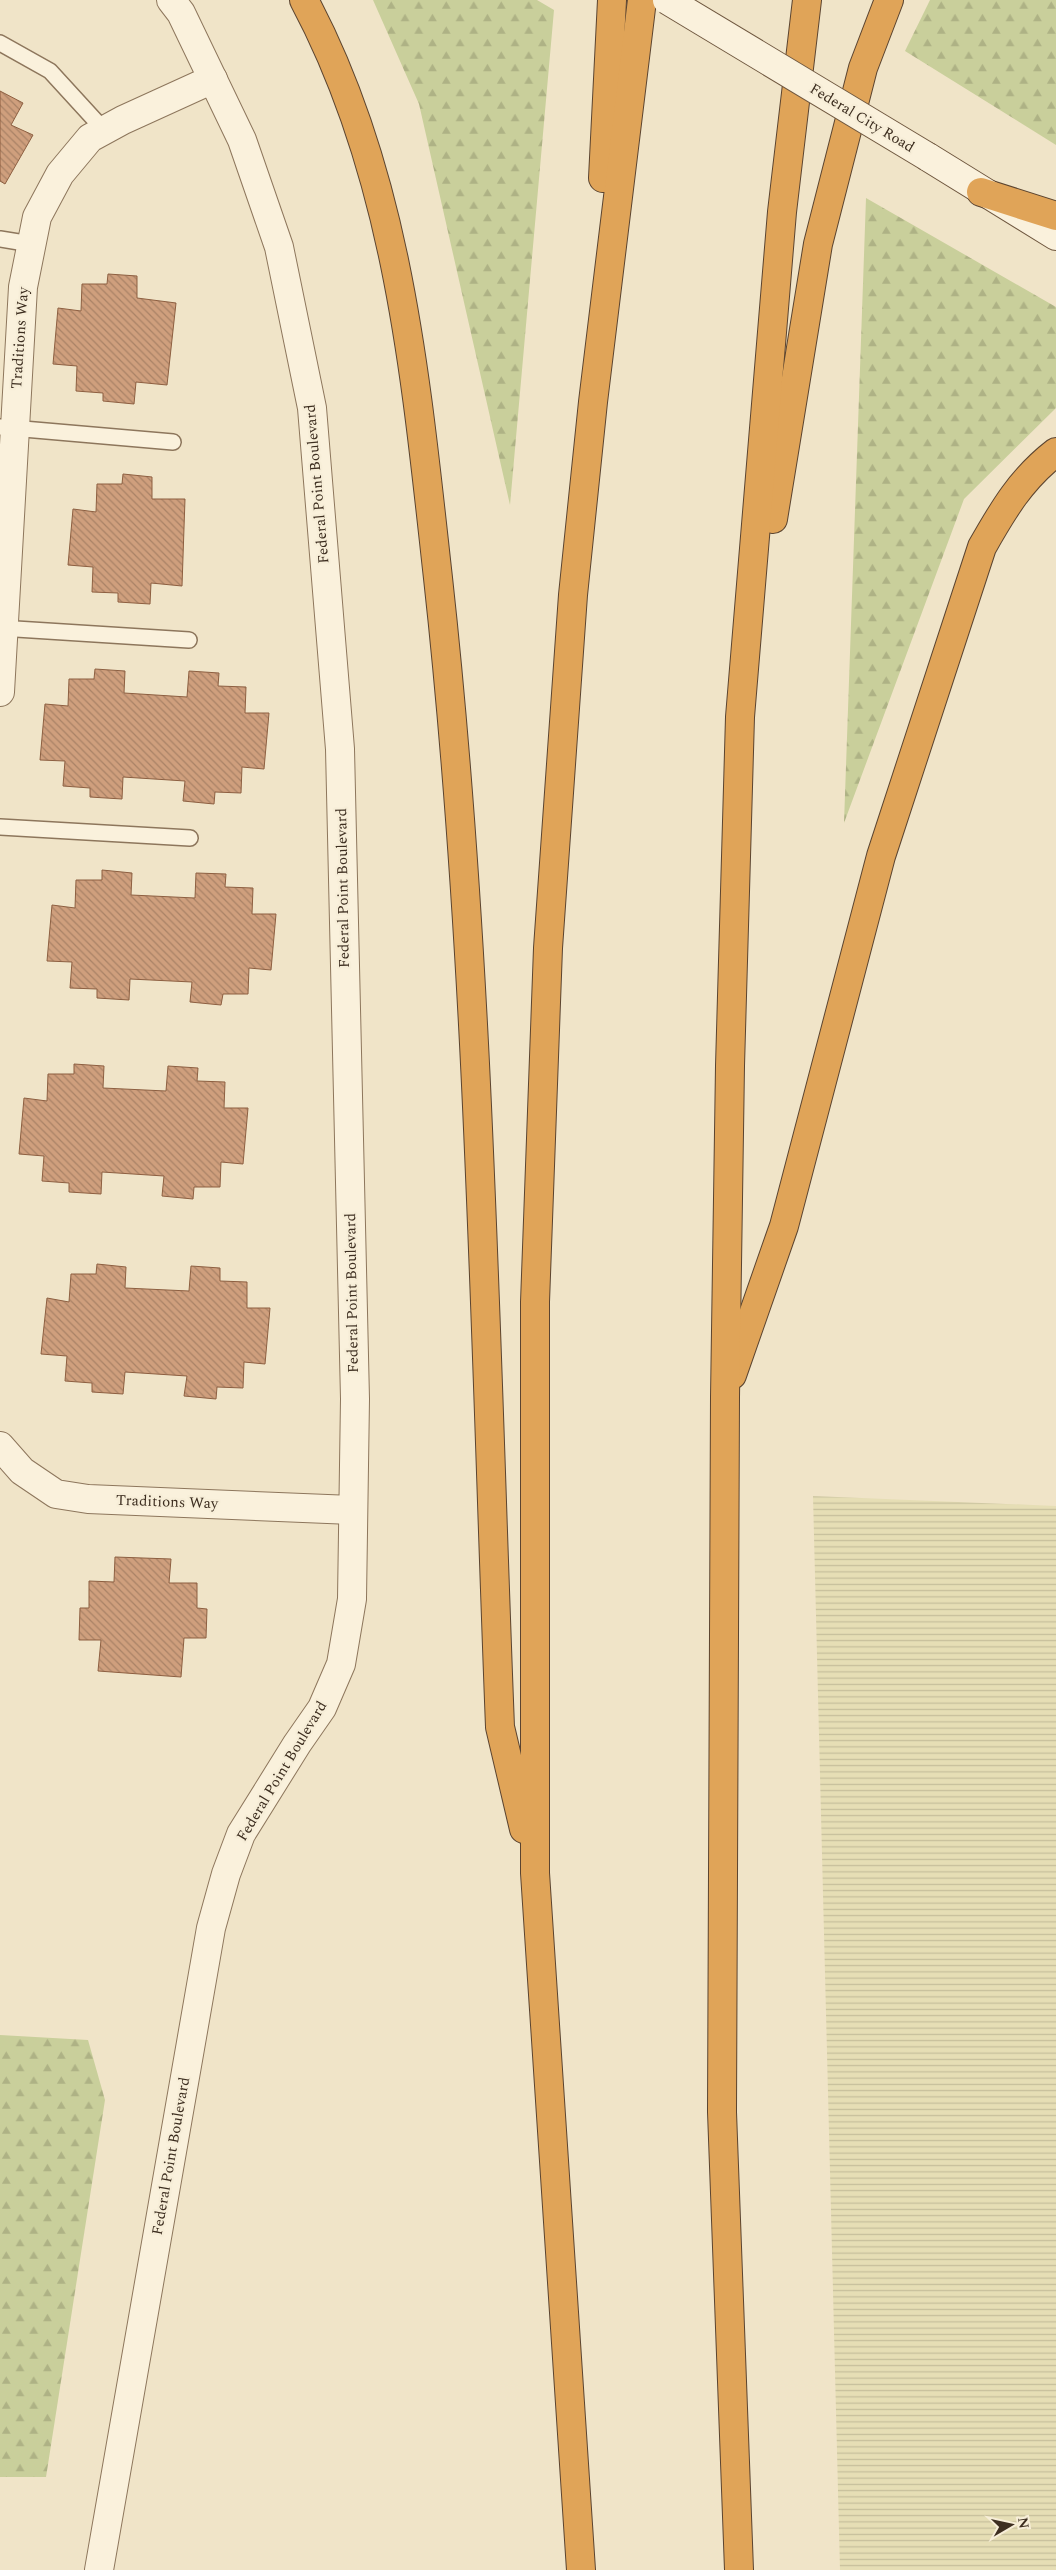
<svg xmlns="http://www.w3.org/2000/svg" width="1056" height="2570" font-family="Spectral,serif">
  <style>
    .farmland { fill: url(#farmland-rules) }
    .forest { fill: url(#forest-firs) }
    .building { fill: url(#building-back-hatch); stroke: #8d5f41 }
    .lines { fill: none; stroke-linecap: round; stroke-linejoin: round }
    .lane-casing { stroke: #8d765c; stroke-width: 18 }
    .street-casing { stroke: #8d765c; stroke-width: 30 }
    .secondary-casing { stroke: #6f573f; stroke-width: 30 }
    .highway-casing { stroke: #5b4430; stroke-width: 30 }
    .lane { stroke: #faf1dc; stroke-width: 15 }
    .street { stroke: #faf1dc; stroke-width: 28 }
    .secondary { stroke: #faf1dc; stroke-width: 28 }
    .highway { stroke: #e0a458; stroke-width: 28 }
    .secondary-bridge-casing { stroke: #6f573f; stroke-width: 30; stroke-linecap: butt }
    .secondary-bridge { stroke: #faf1dc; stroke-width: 28 }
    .labels { text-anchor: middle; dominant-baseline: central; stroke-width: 4.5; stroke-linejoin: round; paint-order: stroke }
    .street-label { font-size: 15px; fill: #3d2e20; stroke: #f7eed8 }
  </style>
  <defs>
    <pattern id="farmland-rules" width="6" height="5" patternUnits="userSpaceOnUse" patternTransform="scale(1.25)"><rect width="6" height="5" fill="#e6deb5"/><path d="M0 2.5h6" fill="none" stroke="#c6bf9b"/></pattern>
    <pattern id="forest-firs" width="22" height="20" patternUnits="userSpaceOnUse" patternTransform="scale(1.25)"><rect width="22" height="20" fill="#c9cf9b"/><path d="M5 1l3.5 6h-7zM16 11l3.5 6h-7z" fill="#aeb285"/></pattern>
    <pattern id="building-back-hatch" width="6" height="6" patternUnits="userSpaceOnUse" patternTransform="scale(1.25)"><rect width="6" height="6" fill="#cf9f7d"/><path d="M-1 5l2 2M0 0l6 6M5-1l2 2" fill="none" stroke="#a98266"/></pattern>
  </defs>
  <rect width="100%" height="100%" fill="#f0e4c8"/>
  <polygon class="farmland" points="813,1496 1056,1506 1056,2570 840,2570"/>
  <g class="forest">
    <polygon points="373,0 537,0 554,10 510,505 419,104"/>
    <polygon points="930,0 1056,0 1056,145 905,51"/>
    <polygon points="866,198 1056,307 1056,408 964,499 844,823"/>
    <polygon points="0,2035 88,2040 105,2100 46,2477 0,2477"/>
  </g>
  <g class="building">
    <polygon points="0,91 23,103 11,125 33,135 5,184 0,181"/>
    <polygon points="108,274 137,276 137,298 176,303 167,385 136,382 134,404 103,401 103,393 76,391 77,366 53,364 58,308 81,311 82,284 107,284"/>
    <polygon points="123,474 152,477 152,499 185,499 182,586 151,583 150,604 118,602 118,593 92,592 93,567 68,565 73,509 96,512 97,484 122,484"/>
    <polygon points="95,669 125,671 124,693 187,697 189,671 219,673 218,686 246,687 245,713 269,713 264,769 242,767 241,793 215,792 214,804 183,801 185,781 123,777 122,799 90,797 90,788 63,786 65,761 40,760 45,704 68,706 69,679 94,679"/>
    <polygon points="102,870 132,873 131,895 195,898 196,873 226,874 225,887 253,888 252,914 276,914 271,970 249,968 248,994 223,994 221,1005 190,1002 192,982 130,979 129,1000 97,998 97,989 70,988 72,962 47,961 52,905 75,908 76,880 102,880"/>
    <polygon points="74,1064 104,1066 103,1088 166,1091 168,1066 198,1068 197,1081 225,1082 224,1108 248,1108 243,1164 221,1162 220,1187 194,1187 193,1199 162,1196 164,1176 102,1172 101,1194 69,1192 69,1183 42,1181 44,1156 19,1154 24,1098 47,1101 48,1074 74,1074"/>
    <polygon points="97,1264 126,1267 125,1288 189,1291 191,1266 220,1268 220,1281 247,1282 247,1308 270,1308 265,1364 244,1362 243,1388 217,1387 216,1399 184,1396 187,1376 125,1372 123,1394 92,1392 92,1383 65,1381 67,1356 41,1354 47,1298 69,1302 71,1274 96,1274"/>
    <polygon points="115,1557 171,1559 169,1583 197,1583 197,1608 207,1609 206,1638 184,1638 181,1677 98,1671 101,1640 79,1640 80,1608 89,1608 89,1581 114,1582"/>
  </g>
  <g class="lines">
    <defs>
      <g id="lane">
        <polyline points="0,43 50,71 104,130"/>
        <polyline points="0,239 31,244"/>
        <polyline points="0,427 173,442"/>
        <polyline points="0,628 189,640"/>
        <polyline points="0,827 190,838"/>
      </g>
      <g id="street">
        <polyline points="0,692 23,287 37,217 60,174 90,138 123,120 213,79"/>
        <polyline points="0,1446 22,1471 56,1494 88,1499 352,1510"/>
        <polyline points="99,2570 211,1928 226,1874 241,1834 297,1744 322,1708 341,1664 352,1599 355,1399 340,749 312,408 279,247 242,140 181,13 171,0"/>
      </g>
      <polyline id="secondary" points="928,157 1056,236"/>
      <g id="highway">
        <path d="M304,0C399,178 416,381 438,578C480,959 485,1344 500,1727L524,1829"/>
        <polyline points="603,178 612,0"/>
        <polyline points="981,192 1056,216"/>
        <polyline points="773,519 818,244 863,68 889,0"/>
        <path d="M732,1375L784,1226L881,856L982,547C1003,510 1021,479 1056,452"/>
        <polyline points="581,2570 535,1873 535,1302 548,948 573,595 593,402 642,0"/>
        <polyline points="739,2570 722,2112 725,1397 730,1066 740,717 782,212 807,0"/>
      </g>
    </defs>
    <use href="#lane" class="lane-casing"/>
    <use href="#street" class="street-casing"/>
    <use href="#secondary" class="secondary-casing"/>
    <use href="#highway" class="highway-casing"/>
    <use href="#lane" class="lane"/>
    <use href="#street" class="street"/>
    <use href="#secondary" class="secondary"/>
    <use href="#highway" class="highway"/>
    <defs>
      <polyline id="secondary-bridge" points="667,0 928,157"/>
    </defs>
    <use href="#secondary-bridge" class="secondary-bridge-casing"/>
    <use href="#secondary-bridge" class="secondary-bridge"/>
  </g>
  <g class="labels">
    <g class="street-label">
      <text transform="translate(862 118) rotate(31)">Federal City Road</text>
      <text transform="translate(20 338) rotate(-86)">Traditions Way</text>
      <text transform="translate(317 484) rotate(-95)">Federal Point Boulevard</text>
      <text transform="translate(343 888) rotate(-91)">Federal Point Boulevard</text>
      <text transform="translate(352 1293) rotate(-91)">Federal Point Boulevard</text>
      <text transform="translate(167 1502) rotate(2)">Traditions Way</text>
      <text transform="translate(282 1771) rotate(-59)">Federal Point Boulevard</text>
      <text transform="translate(171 2156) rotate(-80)">Federal Point Boulevard</text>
    </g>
  </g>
  <g transform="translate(1011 2525) rotate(81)" stroke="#f7eed8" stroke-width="4" paint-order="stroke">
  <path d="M0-4L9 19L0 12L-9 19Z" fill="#3d2e20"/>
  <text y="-8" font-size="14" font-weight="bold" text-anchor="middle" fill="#3d2e20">N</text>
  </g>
</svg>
